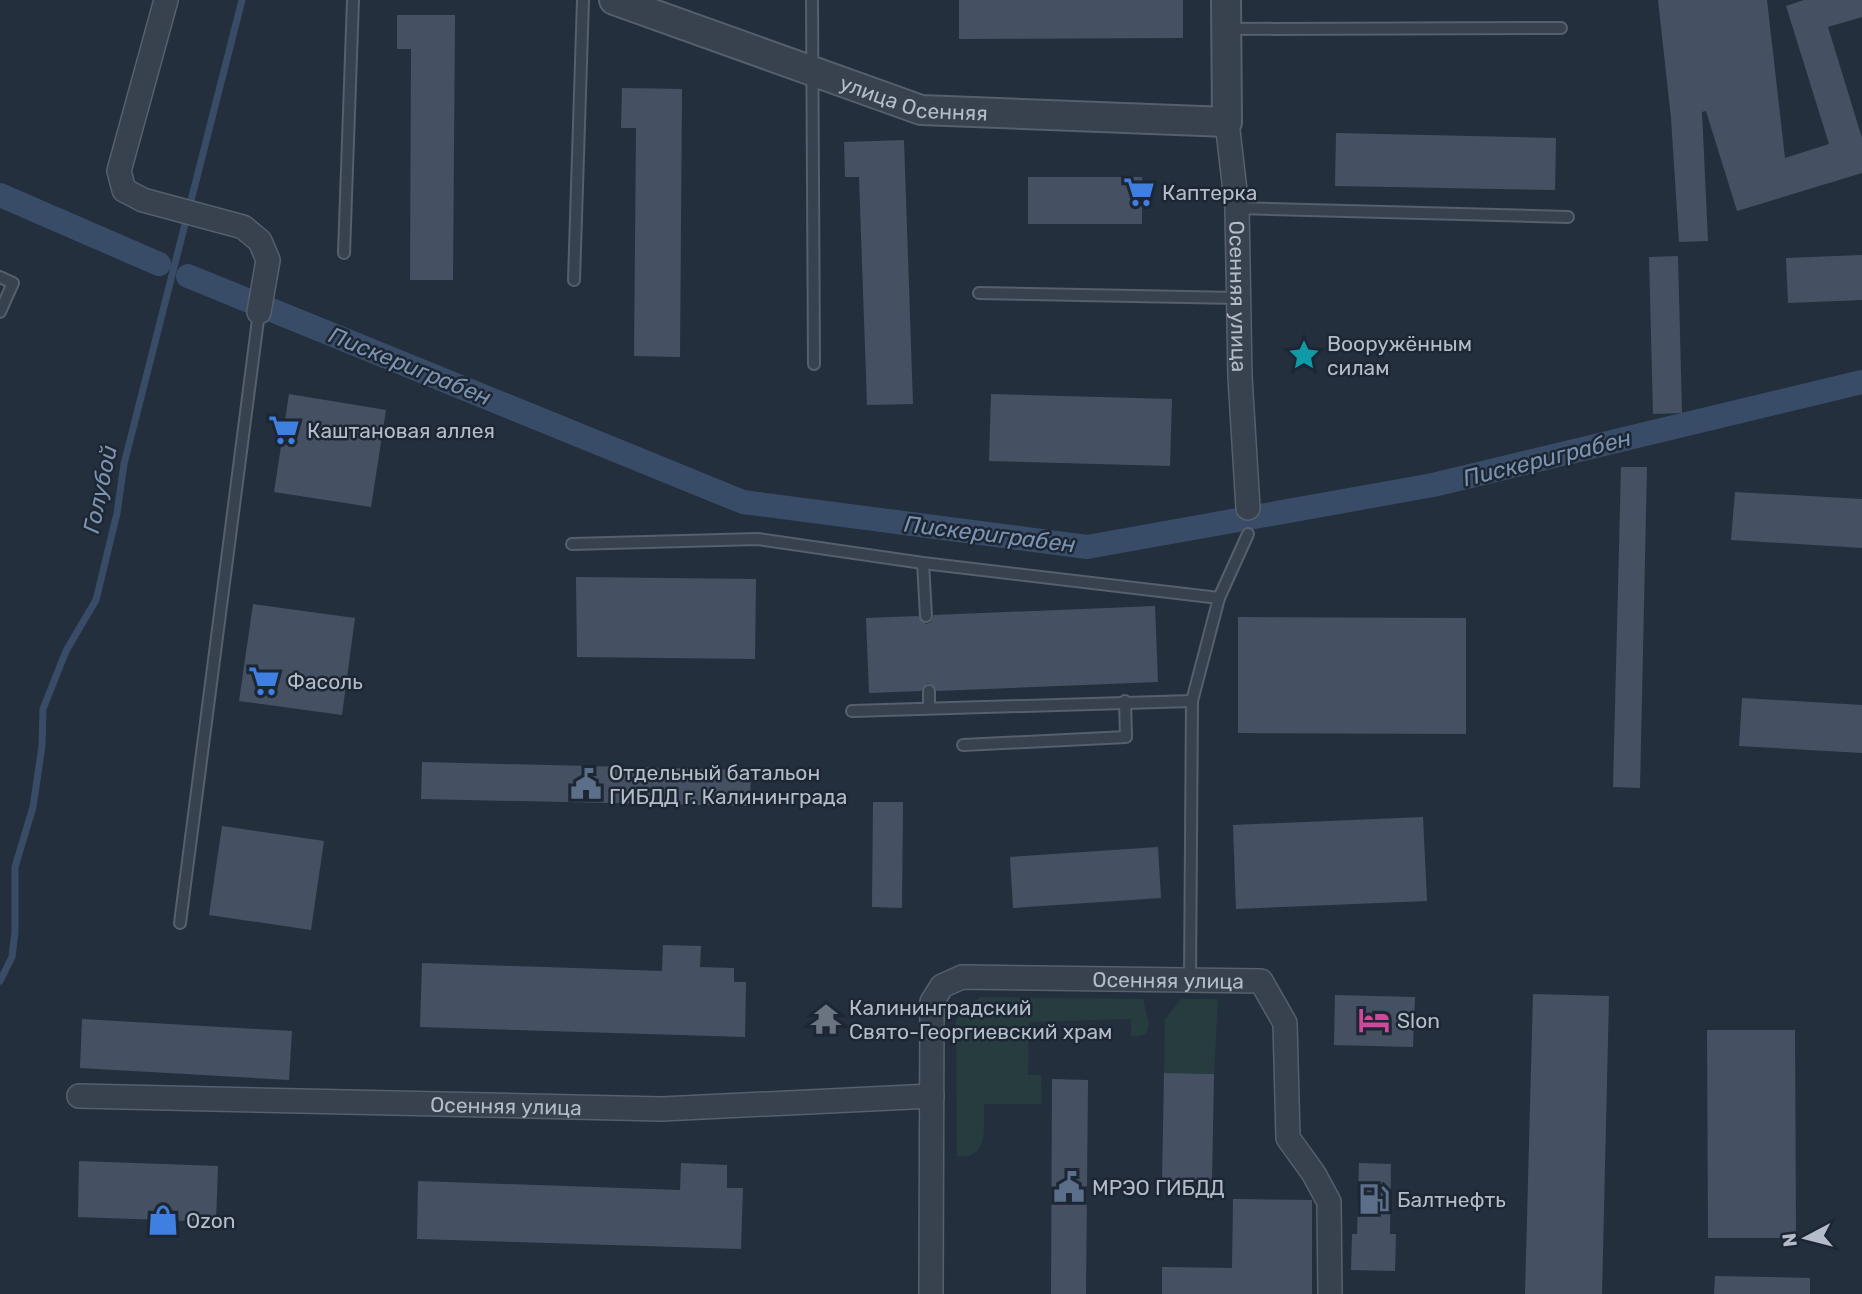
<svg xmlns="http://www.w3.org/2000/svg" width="1862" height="1294" font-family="Rubik,sans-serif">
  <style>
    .green { fill: #263c3f }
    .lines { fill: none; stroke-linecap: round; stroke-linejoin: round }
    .stream { stroke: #394c67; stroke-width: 7 }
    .canal { stroke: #394c67; stroke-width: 24 }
    .building { fill: #455162 }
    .service-casing { stroke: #565f6c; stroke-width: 14 }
    .minor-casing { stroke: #565f6c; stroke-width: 26 }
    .tertiary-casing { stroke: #565f6c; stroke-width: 32 }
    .service { stroke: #38414e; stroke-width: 10 }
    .minor { stroke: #38414e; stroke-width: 23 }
    .tertiary { stroke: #38414e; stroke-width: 28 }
    .labels { text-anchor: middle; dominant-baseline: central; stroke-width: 5; stroke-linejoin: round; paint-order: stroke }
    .street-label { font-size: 21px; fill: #b4bcc9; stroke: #1d2633 }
    .poi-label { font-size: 21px; fill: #b4bcc9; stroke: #1d2633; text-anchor: start }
    .water-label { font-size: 23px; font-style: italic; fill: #7c92b1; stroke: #1d2633 }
  </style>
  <rect width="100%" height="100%" fill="#242f3e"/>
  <g class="green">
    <path d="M981,997L1143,999L1149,1024L1146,1034L1131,1037V1019L1029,1022L1028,1075H1041L1042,1104H984C983,1127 990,1160 957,1156L956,1021L961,1009Z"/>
    <polygon points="1181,999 1218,999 1214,1074 1164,1073 1165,1019"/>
  </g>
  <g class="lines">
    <polyline class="stream" points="0,981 12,957 15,932 15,867 33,807 42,746 43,709 66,651 96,600 117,513 124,464 242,0"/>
    <g class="canal">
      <polyline points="0,195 159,264"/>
      <polyline points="188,276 743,502 1087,547 1433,485 1862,382"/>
    </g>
  </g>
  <g class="building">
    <polygon points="959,0 1183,0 1183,38 959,39"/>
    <polygon points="1658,0 1767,0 1785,158 1829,144 1786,6 1804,0 1862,0 1862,17 1828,27 1862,138 1862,173 1737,211 1706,111 1702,112 1708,241 1679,242 1671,118"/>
    <polygon points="397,15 455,15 453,280 410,280 411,49 397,49"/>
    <polygon points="622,88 682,89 680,357 634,356 636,128 621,128"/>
    <polygon points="1336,133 1556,138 1555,190 1335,186"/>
    <polygon points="904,140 913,404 867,405 859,177 845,177 844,142"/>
    <rect x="1028" y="177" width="114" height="47"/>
    <polygon points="1862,255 1862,300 1788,303 1786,258"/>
    <polygon points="1678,256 1682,413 1653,414 1649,257"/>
    <polygon points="289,394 386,410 371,507 274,492"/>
    <polygon points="991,394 1172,399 1170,466 989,461"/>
    <polygon points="1621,467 1647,467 1640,788 1613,787"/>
    <polygon points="1735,492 1862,499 1862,548 1731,540"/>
    <polygon points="576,577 756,579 755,659 577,657"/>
    <polygon points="253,604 355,618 342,715 239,701"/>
    <polygon points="1155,606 1158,682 937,691 928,683 921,691 869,693 866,618 918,616 926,624 931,622 934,615"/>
    <polygon points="1238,617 1466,618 1466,734 1238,733"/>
    <polygon points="1742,698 1862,705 1862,753 1739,746"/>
    <polygon points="422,762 751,770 750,806 421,799"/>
    <polygon points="873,802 903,802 902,908 872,907"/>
    <polygon points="1423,817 1427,901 1236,909 1233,825"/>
    <polygon points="222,826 324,841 311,930 209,915"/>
    <polygon points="1158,847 1161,898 1013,908 1010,857"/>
    <polygon points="663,945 701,946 700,967 734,968 734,982 746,982 745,1037 420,1027 422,963 662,971"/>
    <polygon points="1533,994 1609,996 1602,1294 1525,1294"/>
    <polygon points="1335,995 1415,997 1413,1047 1334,1045"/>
    <polygon points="82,1019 292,1031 289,1080 80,1068"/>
    <polygon points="1707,1030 1795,1030 1796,1238 1708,1238"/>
    <polygon points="1164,1073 1214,1074 1212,1181 1162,1181"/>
    <polygon points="1052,1079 1088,1080 1086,1294 1051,1294"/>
    <polygon points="79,1161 218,1166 216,1222 78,1217"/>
    <polygon points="681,1163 727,1165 727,1188 743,1188 741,1249 417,1239 418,1181 680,1190"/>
    <polygon points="1359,1163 1391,1164 1390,1234 1396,1234 1395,1271 1351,1270 1352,1234 1357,1234"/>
    <polygon points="1233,1199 1312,1200 1312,1294 1162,1294 1162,1267 1232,1268"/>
    <polygon points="1715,1276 1810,1278 1810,1294 1714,1294"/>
  </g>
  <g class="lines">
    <defs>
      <g id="service">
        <polyline points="812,0 814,364"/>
        <polyline points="1229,29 1561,28"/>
        <polyline points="1237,208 1568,217"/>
        <polyline points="344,253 353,0"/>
        <polyline points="0,277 13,283 0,312"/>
        <polyline points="574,280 583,0"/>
        <polyline points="979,293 1238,298"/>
        <polyline points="572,544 758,539 923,563 1219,598 1192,701 1190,980"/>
        <polyline points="923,563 926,616"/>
        <polyline points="1219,598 1248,534"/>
        <polyline points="929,691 929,708"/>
        <polyline points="852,711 1192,701"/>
        <polyline points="963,745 1126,737 1125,701"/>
        <polyline points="180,923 259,312"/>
      </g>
      <g id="minor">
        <polyline points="166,0 119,171 124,190 143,200 243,227 260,241 268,260 259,312"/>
        <path id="s1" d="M1227,122L1237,208L1240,377L1248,508"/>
        <path id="s2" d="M79,1096L662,1109L932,1096"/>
        <path id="s3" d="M931,1294L932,1002L942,986L962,977L1261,981L1285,1023L1288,1138L1314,1174L1329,1202L1330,1294"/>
      </g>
      <g id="tertiary">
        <path id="s4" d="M614,0L921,110L1227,122L1226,0"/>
      </g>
    </defs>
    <use href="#service" class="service-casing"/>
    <use href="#minor" class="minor-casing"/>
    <use href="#tertiary" class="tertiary-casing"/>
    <use href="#service" class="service"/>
    <use href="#minor" class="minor"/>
    <use href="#tertiary" class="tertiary"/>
  </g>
  <defs>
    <symbol id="supermarket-bare" viewBox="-9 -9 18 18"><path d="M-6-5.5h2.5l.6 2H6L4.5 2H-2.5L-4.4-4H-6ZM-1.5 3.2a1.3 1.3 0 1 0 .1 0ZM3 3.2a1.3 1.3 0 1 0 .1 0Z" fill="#3f7fe0" stroke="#1d2633" stroke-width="2.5" paint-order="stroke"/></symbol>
    <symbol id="sight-bare" viewBox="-9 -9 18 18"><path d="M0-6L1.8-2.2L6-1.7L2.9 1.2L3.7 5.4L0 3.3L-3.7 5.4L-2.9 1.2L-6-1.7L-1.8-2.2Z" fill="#0f9aa8" stroke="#1d2633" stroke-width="2.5" paint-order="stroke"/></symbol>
    <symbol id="civic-bare" viewBox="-9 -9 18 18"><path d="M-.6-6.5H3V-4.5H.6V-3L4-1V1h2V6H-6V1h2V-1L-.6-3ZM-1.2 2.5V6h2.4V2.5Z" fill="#5c6f8a" stroke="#1d2633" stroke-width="2.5" paint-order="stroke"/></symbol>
    <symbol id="temple-bare" viewBox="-9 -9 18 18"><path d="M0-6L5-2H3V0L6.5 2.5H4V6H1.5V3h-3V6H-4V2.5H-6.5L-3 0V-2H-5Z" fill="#6b7280" stroke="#1d2633" stroke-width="2.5" paint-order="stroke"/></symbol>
    <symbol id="hotel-bare" viewBox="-9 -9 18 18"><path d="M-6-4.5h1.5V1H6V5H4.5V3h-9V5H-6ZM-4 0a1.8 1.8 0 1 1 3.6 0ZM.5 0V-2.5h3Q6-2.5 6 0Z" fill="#d1479c" stroke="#1d2633" stroke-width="2.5" paint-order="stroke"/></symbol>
    <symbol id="fuel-bare" viewBox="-9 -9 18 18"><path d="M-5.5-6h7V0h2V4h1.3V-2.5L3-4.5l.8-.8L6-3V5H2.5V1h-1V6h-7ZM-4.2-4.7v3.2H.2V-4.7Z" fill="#5c6f8a" stroke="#1d2633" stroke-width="2.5" paint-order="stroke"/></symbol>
    <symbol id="shop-bare" viewBox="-9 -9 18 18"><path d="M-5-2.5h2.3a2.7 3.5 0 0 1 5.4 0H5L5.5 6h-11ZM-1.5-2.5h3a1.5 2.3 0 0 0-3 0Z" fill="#3f7fe0" stroke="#1d2633" stroke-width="2.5" paint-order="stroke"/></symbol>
  </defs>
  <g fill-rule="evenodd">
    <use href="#supermarket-bare" x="1117" y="170" width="44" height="44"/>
    <use href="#sight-bare" x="1282" y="333" width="44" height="44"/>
    <use href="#supermarket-bare" x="262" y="408" width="44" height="44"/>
    <use href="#supermarket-bare" x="242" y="659" width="44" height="44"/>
    <use href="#civic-bare" x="564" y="762" width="44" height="44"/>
    <use href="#temple-bare" x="804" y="997" width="44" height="44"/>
    <use href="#hotel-bare" x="1352" y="998" width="44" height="44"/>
    <use href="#civic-bare" x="1047" y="1165" width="44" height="44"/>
    <use href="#fuel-bare" x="1352" y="1177" width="44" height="44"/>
    <use href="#shop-bare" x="141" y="1198" width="44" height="44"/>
  </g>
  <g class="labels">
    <g class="street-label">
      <text stroke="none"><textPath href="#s4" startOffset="317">улица Осенняя</textPath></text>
      <text stroke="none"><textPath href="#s1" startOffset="175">Осенняя улица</textPath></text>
      <text stroke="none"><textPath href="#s3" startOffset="539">Осенняя улица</textPath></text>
      <text stroke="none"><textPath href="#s2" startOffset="427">Осенняя улица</textPath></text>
    </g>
    <g class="poi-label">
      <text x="1162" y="192">Каптерка</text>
      <text x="1327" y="343">Вооружённым<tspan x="1327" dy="24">силам</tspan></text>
      <text x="307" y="430">Каштановая аллея</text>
      <text x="287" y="681">Фасоль</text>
      <text x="609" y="772">Отдельный батальон<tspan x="609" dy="24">ГИБДД г. Калининграда</tspan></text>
      <text x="849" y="1007">Калининградский<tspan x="849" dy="24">Свято-Георгиевский храм</tspan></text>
      <text x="1397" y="1020">Slon</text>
      <text x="1092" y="1187">МРЭО ГИБДД</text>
      <text x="1397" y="1199">Балтнефть</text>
      <text x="186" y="1220">Ozon</text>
    </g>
    <g class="water-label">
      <text transform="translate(410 366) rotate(22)">Пискериграбен</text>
      <text transform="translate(1547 458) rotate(-14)">Пискериграбен</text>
      <text transform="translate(100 489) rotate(-78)">Голубой</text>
      <text transform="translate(990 534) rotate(7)">Пискериграбен</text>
    </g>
  </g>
  <g transform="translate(1806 1238) rotate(263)" stroke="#1d2633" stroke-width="5" paint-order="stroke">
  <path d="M0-5L12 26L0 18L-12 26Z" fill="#b4bcc9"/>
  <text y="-10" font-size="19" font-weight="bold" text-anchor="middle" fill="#b4bcc9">N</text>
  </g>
</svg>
